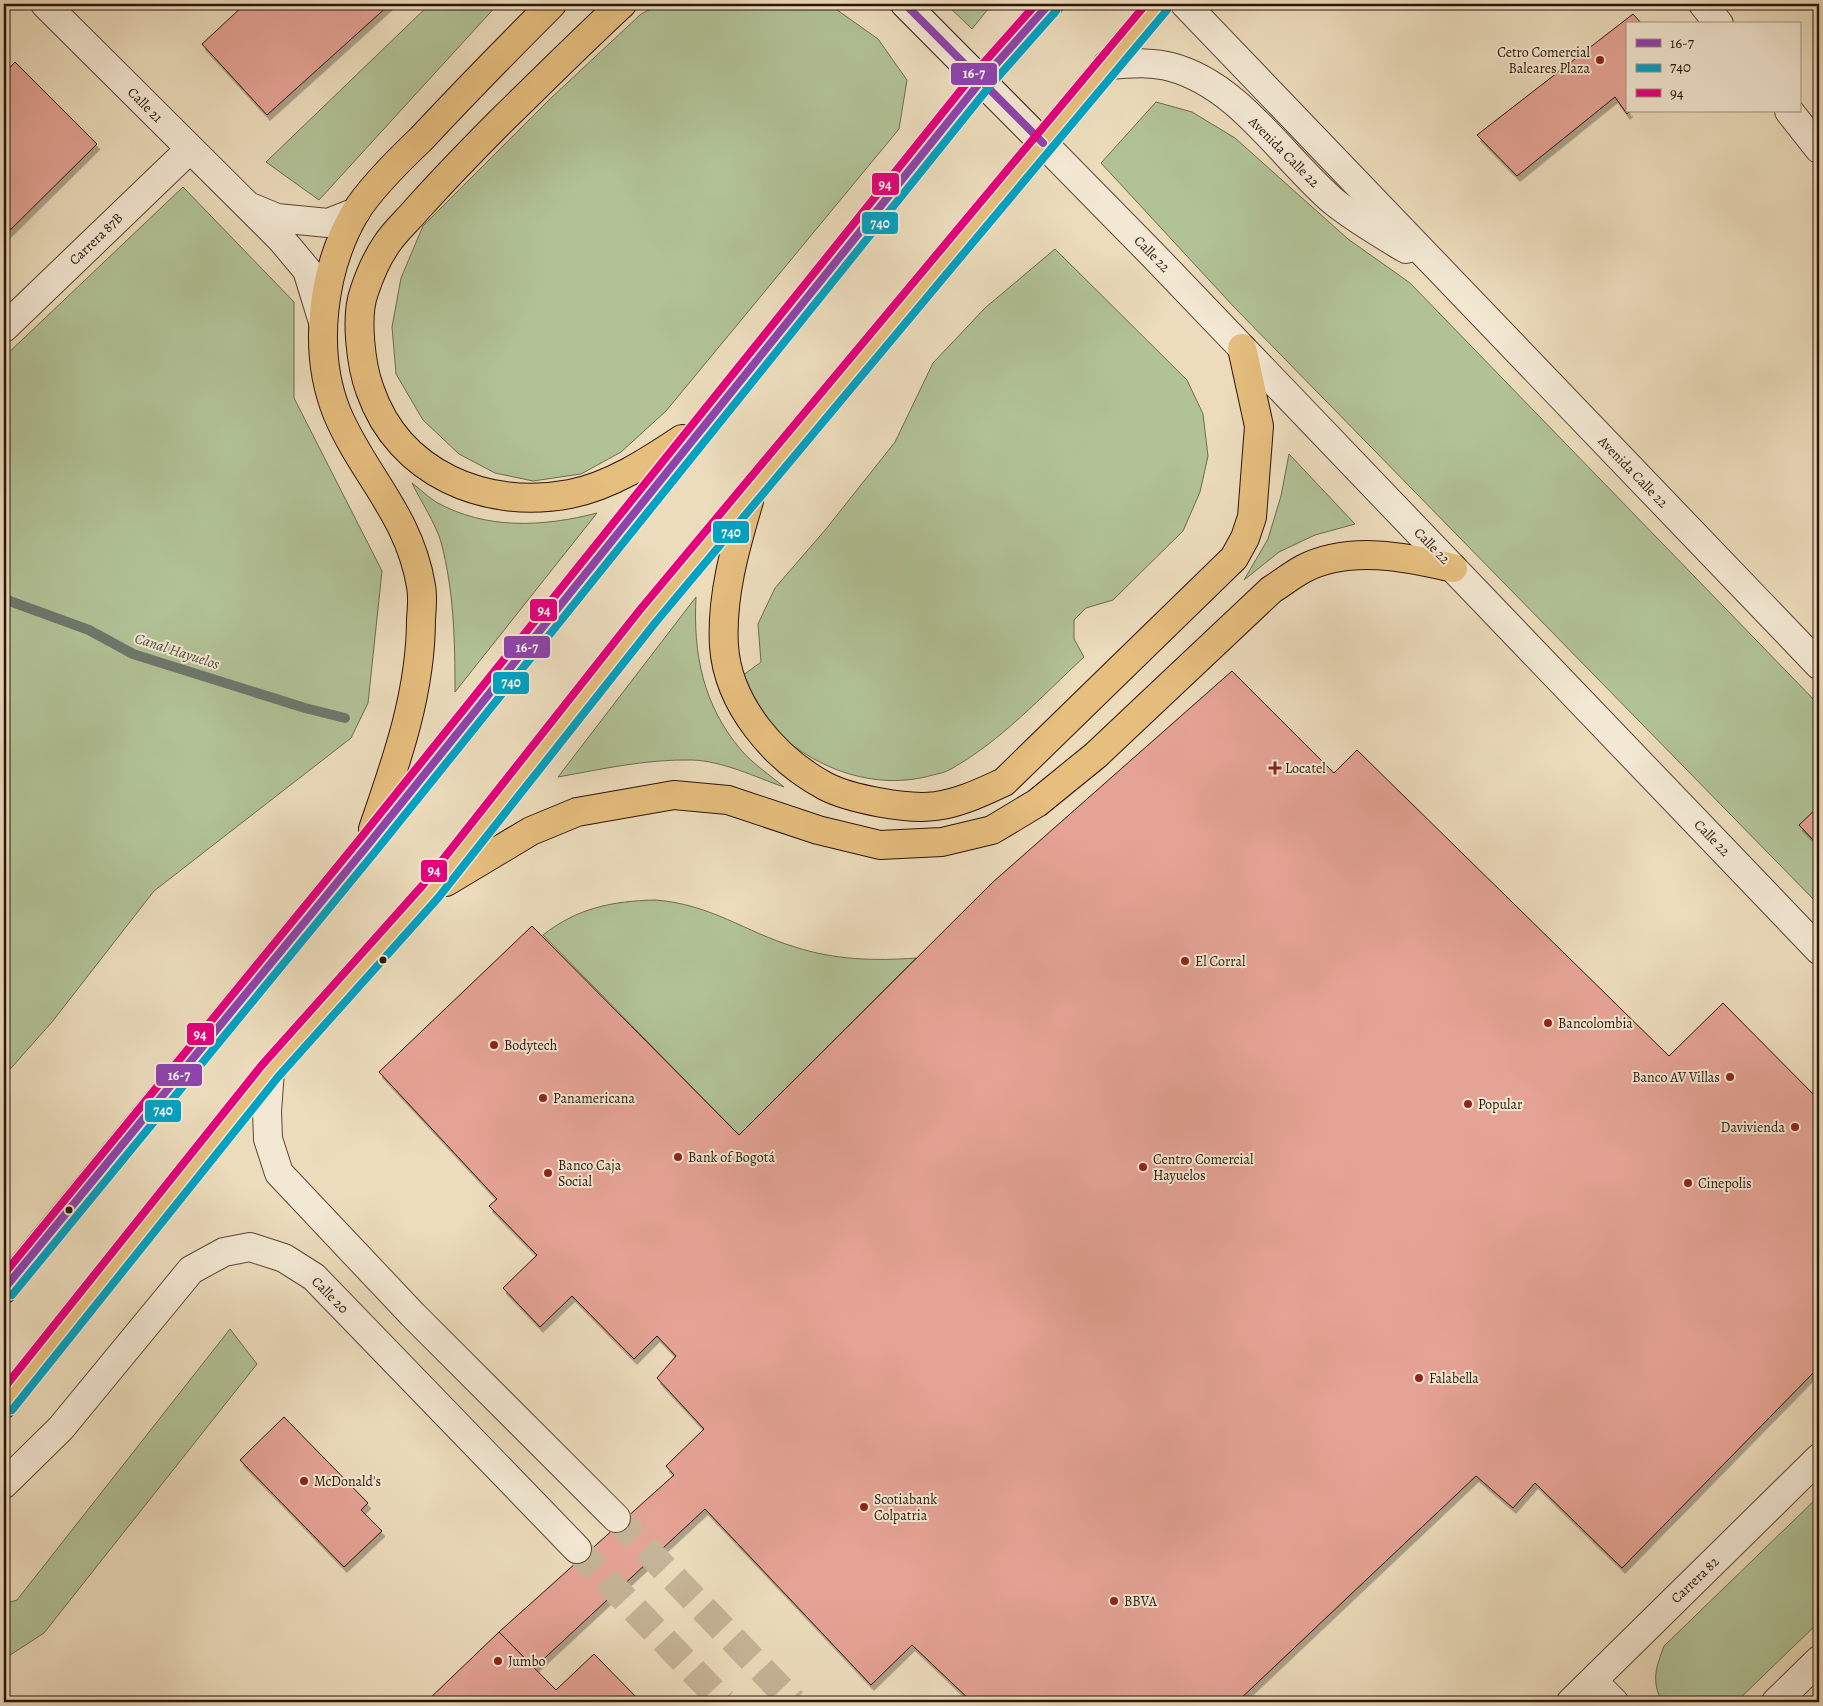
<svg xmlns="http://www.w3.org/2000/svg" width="1823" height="1706" font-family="Alegreya,serif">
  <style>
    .green { fill: #b1c296; stroke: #6e6b4f }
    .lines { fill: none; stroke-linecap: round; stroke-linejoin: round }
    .stream { stroke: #6d786d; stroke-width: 10 }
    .building { fill: #e5a395; stroke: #2c1408; filter: url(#shadow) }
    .minor-tunnel { stroke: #c6b498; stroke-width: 28; stroke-dasharray: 28 14; stroke-linecap: butt }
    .minor-casing { stroke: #5c4635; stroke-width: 30 }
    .tertiary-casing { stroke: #5c4635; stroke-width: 30 }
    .secondary-casing { stroke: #2c1408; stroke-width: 30 }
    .primary-casing { stroke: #2c1408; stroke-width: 30 }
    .minor { stroke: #f3e8d3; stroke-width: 28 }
    .tertiary { stroke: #f3e8d3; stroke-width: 28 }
    .secondary { stroke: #f3e8d3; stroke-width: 28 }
    .primary { stroke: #e6be7e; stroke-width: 28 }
    .bus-1-casing { stroke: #f3e8d3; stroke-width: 11 }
    .bus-2-casing { stroke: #f3e8d3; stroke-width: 11 }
    .bus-3-casing { stroke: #f3e8d3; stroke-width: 11 }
    .bus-1 { stroke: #8e44ad; stroke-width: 8 }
    .bus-2 { stroke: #02a2c4; stroke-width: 8 }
    .bus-3 { stroke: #e5007d; stroke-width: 8 }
    .poi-dot { fill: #8f2418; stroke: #f3e8d3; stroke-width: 2 }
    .bus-dot { fill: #2c1408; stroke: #f3e8d3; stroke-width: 2 }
    .labels { text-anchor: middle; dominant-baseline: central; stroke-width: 4; stroke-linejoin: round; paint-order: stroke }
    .poi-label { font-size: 14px; fill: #2c1408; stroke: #f3e8d3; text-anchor: start }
    .street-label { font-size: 14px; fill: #2c1408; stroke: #f3e8d3 }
    .water-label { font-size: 15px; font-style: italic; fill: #524e43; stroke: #f3e8d3 }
    .line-badge { stroke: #f3e8d3; stroke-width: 2 }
    .badge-label { font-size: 14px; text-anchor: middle; font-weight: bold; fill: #fff }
  </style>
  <defs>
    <filter id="shadow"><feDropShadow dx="3" dy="5.5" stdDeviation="0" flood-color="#0004"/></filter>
  </defs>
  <rect width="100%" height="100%" fill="#ecdcbc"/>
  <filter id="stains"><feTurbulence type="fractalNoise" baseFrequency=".004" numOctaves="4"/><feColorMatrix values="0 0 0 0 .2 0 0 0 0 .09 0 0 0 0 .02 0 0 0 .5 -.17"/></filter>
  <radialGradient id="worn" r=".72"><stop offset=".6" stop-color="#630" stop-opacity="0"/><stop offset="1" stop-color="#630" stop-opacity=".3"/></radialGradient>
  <g class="green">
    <polygon points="430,4 498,4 319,200 266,162"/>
    <polygon points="661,4 823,4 833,7 878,39 907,80 899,129 666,411 621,452 581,474 533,481 495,473 459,454 423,420 396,374 392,327 401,278 423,226 550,99 641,14"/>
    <polygon points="946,4 992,4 972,29"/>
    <polygon points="1156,102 1192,112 1235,138 1348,239 1410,283 1819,705 1819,905 1234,307 1101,163"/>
    <polygon points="183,187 294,302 294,398 382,571 368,703 351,738 154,891 52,1022 4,1076 4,357"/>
    <path d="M1055,249L1187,380L1203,414L1208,456L1200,492L1183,531L1113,600L1086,608L1074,620V639L1084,657C1042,696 1001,741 951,769C945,773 936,774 929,776C869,792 802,764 763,717C754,706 748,689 742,676L761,662L758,624L775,588L826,529L895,442L933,363L985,308Z"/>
    <polygon points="1289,454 1355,524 1315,535 1279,552 1244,580 1268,539 1281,496"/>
    <path d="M412,483C420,489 428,497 436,502C486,530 543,527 597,513L455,692C455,641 454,591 441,542C435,522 421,502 412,483Z"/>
    <path d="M696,597C693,654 703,705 741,750C753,764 770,775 784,787C755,777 723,761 692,760C647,759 602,769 558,777Z"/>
    <path d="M655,900C711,904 745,932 795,947C835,960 875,961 916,958L739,1135L543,935C577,908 613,901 655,900Z"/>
    <polygon points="230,1329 257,1364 44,1633 4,1659 4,1604 17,1600"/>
    <path d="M1819,1496V1622L1736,1702H1662C1651,1680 1656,1668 1664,1646Z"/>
  </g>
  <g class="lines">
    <polyline class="stream" points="4,599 89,630 133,654 305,708 345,718"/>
  </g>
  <g class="building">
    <polygon points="245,4 390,4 267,115 202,44"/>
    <polygon points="1633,14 1642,24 1627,24 1627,111 1630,111 1627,114 1615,97 1517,176 1477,135"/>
    <polygon points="15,62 97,144 4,236 4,74"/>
    <polygon points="1232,671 1334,773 1357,750 1669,1056 1723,1003 1819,1100 1819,1367 1622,1568 1535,1483 1513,1508 1476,1476 1237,1702 972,1702 912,1645 871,1685 705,1509 534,1668 499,1632 674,1475 666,1466 704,1429 657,1378 676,1356 657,1336 634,1359 572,1296 540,1327 503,1288 537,1255 489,1206 497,1199 379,1072 532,926 739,1135 993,882"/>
    <polygon points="1819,806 1819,846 1799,825"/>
    <polygon points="284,1417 368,1503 361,1510 382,1531 344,1567 240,1460"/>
    <polygon points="499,1632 556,1690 594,1654 641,1702 426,1702"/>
  </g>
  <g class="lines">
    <g class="minor-tunnel">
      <polyline points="616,1518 793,1702"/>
      <polyline points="577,1549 723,1702"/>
    </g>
    <defs>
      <g id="minor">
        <polyline points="45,4 281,239 307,270 323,322"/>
        <polyline points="1703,4 1719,24"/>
        <polyline points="1789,111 1819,149"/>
        <polyline points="1043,143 1153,255 1819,950"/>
        <polyline points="253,208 277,218 328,223 356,212"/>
        <polyline points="4,328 189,150"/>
        <polyline points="270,1071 267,1111 268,1139 279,1173 413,1315 616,1518"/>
        <polyline points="4,1484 61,1428 191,1270 224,1252 250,1247 284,1258 314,1277 577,1549"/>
        <polyline points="1593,1681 1614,1702"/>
        <polyline points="1571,1702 1819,1458"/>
        <polyline points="1776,1702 1819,1660"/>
      </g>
      <g id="tertiary">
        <polyline points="1185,4 1819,665"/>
        <path d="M1107,65C1129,64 1150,61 1171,67C1239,85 1282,157 1333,201C1355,219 1381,234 1406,249"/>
      </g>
      <polyline id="secondary" points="905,4 1043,143"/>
      <g id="primary">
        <path d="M622,4C582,41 543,80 504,118C474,148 445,178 417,209C407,221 394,232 386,245C377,258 369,277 364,292C355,317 361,366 370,390C399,474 486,510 570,494C611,486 649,461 682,439"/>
        <path d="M749,501C735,548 721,597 724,646C728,705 775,759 825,786C850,799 908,810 936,806C960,803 982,792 1004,782L1234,558L1245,538L1252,517L1259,426L1242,348"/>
        <path d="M373,829C397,760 421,692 421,619C422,608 423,596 421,586C409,514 363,475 337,413C312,351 322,270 355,213C369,190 401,158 421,139C464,93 508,48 552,4"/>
        <path d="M446,882L531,831L577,812L674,795L728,800L818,830L880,845L942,842L992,830L1037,803L1096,755L1271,590C1282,583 1292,575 1303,569C1349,545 1407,557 1453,568"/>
        <polyline points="4,1289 367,846 981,81 1049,4"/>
        <polyline points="4,1404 270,1071 430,892 647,617 1159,4"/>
      </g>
    </defs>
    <use href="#minor" class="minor-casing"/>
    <use href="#tertiary" class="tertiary-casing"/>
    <use href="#secondary" class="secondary-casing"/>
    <use href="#primary" class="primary-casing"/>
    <use href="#minor" class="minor"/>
    <use href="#tertiary" class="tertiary"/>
    <use href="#secondary" class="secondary"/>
    <use href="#primary" class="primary"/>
    <defs>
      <g id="bus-1">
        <polyline points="905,4 1043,143"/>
        <polyline points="4,1289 367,846 981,81 1049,4"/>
      </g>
      <g id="bus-2">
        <polyline points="12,1295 375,852 989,87 1056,11"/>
        <polyline points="12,1410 278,1077 438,898 655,623 1167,10"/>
      </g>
      <g id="bus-3">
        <polyline points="4,1274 359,840 973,75 1036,4"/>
        <polyline points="4,1388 262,1065 422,886 639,611 1146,4"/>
      </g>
    </defs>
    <use href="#bus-1" class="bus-1-casing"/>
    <use href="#bus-2" class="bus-2-casing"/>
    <use href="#bus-3" class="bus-3-casing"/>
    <use href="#bus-1" class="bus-1"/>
    <use href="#bus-2" class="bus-2"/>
    <use href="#bus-3" class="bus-3"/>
  </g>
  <g class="poi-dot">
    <circle cx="1600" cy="60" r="5"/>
    <path d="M1272.5 760.5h5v5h5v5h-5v5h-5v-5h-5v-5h5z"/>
    <circle cx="1185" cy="961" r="5"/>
    <circle cx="1548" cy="1023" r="5"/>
    <circle cx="494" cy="1045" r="5"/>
    <circle cx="1730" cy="1077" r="5"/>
    <circle cx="543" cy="1098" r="5"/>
    <circle cx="1468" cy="1104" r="5"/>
    <circle cx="1795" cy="1127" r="5"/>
    <circle cx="678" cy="1157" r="5"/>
    <circle cx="1143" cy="1167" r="5"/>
    <circle cx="548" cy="1173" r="5"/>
    <circle cx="1688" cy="1183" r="5"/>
    <circle cx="1419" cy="1378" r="5"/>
    <circle cx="304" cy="1481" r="5"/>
    <circle cx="864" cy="1507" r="5"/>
    <circle cx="1114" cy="1601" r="5"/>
    <circle cx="498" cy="1661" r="5"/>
  </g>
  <g class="bus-dot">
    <circle cx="383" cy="960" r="4.5"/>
    <circle cx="69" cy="1210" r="4.5"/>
  </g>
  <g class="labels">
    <g class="poi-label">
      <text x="1590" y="52" text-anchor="end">Cetro Comercial<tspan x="1590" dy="16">Baleares Plaza</tspan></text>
      <text x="1285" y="768">Locatel</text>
      <text x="1195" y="961">El Corral</text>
      <text x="1558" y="1023">Bancolombia</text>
      <text x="504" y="1045">Bodytech</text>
      <text x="1720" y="1077" text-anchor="end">Banco AV Villas</text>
      <text x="553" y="1098">Panamericana</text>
      <text x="1478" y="1104">Popular</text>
      <text x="1785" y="1127" text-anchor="end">Davivienda</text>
      <text x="688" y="1157">Bank of Bogotá</text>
      <text x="1153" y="1159">Centro Comercial<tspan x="1153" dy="16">Hayuelos</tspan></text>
      <text x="558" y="1165">Banco Caja<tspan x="558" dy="16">Social</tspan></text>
      <text x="1698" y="1183">Cinepolis</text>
      <text x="1429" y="1378">Falabella</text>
      <text x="314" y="1481">McDonald's</text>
      <text x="874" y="1499">Scotiabank<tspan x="874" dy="16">Colpatria</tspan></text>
      <text x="1124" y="1601">BBVA</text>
      <text x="508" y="1661">Jumbo</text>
    </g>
    <g class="street-label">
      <text transform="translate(145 105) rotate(45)">Calle 21</text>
      <text transform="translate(1284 152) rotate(45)">Avenida Calle 22</text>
      <text transform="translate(96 239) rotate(-44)">Carrera 87B</text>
      <text transform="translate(1152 254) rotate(46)">Calle 22</text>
      <text transform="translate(1633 472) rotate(46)">Avenida Calle 22</text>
      <text transform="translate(1432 546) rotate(46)">Calle 22</text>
      <text transform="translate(1712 838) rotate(46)">Calle 22</text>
      <text transform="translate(330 1295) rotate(45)">Calle 20</text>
      <text transform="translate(1695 1580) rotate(-44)">Carrera 82</text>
    </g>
    <g class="water-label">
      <text transform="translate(177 651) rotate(18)">Canal Hayuelos</text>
    </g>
  </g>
  <g class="line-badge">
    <rect x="950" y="62" width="48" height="24" rx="5" fill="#8e44ad"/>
    <rect x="871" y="172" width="29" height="24" rx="5" fill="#e5007d"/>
    <rect x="861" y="211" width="38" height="24" rx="5" fill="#02a2c4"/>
    <rect x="712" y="520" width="38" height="24" rx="5" fill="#02a2c4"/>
    <rect x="529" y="598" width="29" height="24" rx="5" fill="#e5007d"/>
    <rect x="503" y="635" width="48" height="24" rx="5" fill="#8e44ad"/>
    <rect x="492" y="671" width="38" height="24" rx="5" fill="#02a2c4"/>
    <rect x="420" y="859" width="28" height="24" rx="5" fill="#e5007d"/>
    <rect x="186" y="1022" width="29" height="24" rx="5" fill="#e5007d"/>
    <rect x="155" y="1063" width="48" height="24" rx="5" fill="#8e44ad"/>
    <rect x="144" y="1099" width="38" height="24" rx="5" fill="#02a2c4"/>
  </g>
  <g class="badge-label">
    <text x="974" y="78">16-7</text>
    <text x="885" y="189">94</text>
    <text x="880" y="228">740</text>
    <text x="731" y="537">740</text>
    <text x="544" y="615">94</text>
    <text x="527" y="652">16-7</text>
    <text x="511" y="687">740</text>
    <text x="434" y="875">94</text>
    <text x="200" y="1039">94</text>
    <text x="179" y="1080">16-7</text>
    <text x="163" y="1115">740</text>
  </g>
  <rect width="1823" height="1706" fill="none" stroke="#ecdcbc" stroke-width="20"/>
  <rect x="5" y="5" width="1813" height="1696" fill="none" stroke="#2c1408" stroke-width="2.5"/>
  <rect x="10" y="10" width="1803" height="1686" fill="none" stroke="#2c1408"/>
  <rect x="1626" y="22" width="175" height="90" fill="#f3e8d3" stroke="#a39382"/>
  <rect x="1636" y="39" width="25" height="8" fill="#8e44ad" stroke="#a39382"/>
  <text x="1670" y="48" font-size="15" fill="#2c1408">16-7</text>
  <rect x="1636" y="64" width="25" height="8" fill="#02a2c4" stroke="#a39382"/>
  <text x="1670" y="72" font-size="15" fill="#2c1408">740</text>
  <rect x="1636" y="89" width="25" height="8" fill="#e5007d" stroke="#a39382"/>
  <text x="1670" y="98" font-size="15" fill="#2c1408">94</text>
  <rect width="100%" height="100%" filter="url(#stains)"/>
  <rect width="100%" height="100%" fill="url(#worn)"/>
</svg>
